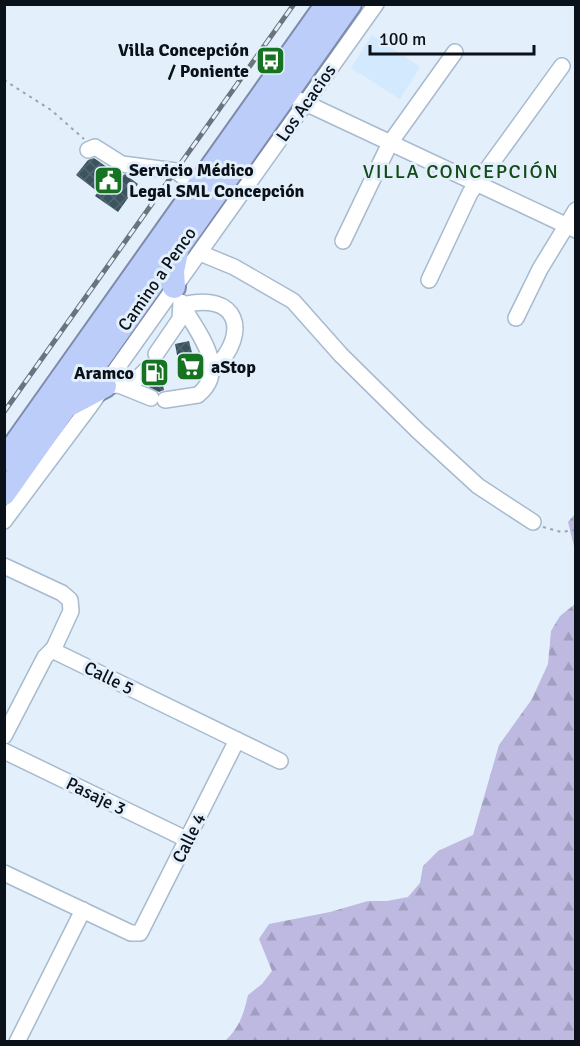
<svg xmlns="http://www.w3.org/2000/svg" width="580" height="1046" font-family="Signika,sans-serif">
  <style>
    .built { fill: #d3e9fd }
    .forest { fill: url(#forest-firs) }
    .building { fill: url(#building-cross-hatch) }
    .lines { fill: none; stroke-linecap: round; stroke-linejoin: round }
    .minor-casing { stroke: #a7bace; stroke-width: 18 }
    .highway-casing { stroke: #7e8bab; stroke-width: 26 }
    .path { stroke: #9ba5b0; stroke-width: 2; stroke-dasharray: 3 4.5; stroke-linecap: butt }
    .minor { stroke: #fff; stroke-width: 15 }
    .highway { stroke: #bccdfa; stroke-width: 22 }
    .rail-casing { stroke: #6a747d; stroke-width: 5 }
    .rail { stroke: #e3effb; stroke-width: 3; stroke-dasharray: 9; stroke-linecap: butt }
    .labels { text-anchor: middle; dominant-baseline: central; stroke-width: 6; stroke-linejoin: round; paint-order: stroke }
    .poi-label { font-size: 18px; font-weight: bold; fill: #0a1118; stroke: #e3effb; text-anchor: end }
    .street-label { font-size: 18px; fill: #0a1118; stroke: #e3effb }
    .neighbourhood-label { font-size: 20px; letter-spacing: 1.5px; fill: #124b17; stroke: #e3effb }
  </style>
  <defs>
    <pattern id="forest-firs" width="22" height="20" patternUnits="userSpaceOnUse" patternTransform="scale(1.5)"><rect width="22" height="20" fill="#bdb9e1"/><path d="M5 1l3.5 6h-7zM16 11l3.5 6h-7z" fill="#a19ec0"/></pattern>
    <pattern id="building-cross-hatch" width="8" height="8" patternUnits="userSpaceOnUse" patternTransform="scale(1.5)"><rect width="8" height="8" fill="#3a535e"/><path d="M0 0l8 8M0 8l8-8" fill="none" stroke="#536770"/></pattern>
  </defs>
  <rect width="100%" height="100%" fill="#e3effb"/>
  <polygon class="built" points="372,35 420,67 400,99 351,68"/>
  <g class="forest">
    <polygon points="575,514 575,550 568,522"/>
    <path d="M575,604V1041H225C239,1028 244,1014 248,995L262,984L272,971L259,939L269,924L330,912L368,901H387L408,897L420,883L423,866L438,851L473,835L499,745L532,699L548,664L551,631L560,616Z"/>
  </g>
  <g class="building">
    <polygon points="94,158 121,177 125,174 138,184 118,212 95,196 98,192 76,175 88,160"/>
    <polygon points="189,341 198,376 186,378 182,355 177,355 175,344"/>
    <polygon points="153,363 159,363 164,390 159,392 149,387 148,382 155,372"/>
  </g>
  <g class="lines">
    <defs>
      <g id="minor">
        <polyline points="299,100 576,230"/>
        <polyline points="88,150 95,147 122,164 176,171 197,187"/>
        <polyline points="343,241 390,143 455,52"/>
        <polyline points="200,253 234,267 293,301 341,355 417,430 478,486 533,522"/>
        <polyline points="429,280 470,193 562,66"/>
        <polyline points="516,318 540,269 576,210"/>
        <polyline points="156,354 180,319 181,302"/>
        <polyline points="119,385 151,398"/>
        <polyline points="105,386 132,384 146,370"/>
        <path d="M165,400L198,395C230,369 197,332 182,305C238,291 251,332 214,369"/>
        <polyline points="4,521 90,406 376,4"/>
        <polyline points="4,566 62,593 70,600 71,611 54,648"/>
        <polyline points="54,648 58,653 280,761"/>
        <polyline points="4,736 45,657 54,648"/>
        <polyline points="4,751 188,840"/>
        <polyline points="4,873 131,933 140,933 237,740"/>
        <polyline points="17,1042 83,910"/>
      </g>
      <g id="highway">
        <polyline points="174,287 173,271 177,252"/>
        <polyline points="71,404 105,386"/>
        <polyline points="4,460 327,4"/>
        <polyline points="4,494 350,4"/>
      </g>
    </defs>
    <use href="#minor" class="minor-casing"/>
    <use href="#highway" class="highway-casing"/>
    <g class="path">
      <polyline points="4,80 51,110 84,139"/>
      <polyline points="543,527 561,532 576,530"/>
    </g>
    <use href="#minor" class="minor"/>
    <use href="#highway" class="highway"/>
    <defs>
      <polyline id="rail" points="4,412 294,4"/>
    </defs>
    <use href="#rail" class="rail-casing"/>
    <use href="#rail" class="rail"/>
  </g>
  <defs>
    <symbol id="bus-square" viewBox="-11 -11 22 22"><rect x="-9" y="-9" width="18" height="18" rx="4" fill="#167321" stroke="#e3effb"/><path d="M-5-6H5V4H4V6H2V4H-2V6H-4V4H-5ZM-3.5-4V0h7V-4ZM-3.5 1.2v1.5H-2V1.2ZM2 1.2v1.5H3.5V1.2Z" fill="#fff"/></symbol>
    <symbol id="civic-square" viewBox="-11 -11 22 22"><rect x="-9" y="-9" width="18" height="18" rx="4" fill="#167321" stroke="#e3effb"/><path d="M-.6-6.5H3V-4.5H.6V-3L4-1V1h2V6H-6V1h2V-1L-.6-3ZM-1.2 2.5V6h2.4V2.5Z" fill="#fff"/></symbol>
    <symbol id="supermarket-square" viewBox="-11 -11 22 22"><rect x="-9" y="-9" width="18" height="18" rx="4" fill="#167321" stroke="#e3effb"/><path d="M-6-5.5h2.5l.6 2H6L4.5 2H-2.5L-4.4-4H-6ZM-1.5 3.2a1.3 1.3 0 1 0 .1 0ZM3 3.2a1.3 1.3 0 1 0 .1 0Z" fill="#fff"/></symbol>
    <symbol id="fuel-square" viewBox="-11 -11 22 22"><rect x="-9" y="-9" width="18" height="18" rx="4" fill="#167321" stroke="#e3effb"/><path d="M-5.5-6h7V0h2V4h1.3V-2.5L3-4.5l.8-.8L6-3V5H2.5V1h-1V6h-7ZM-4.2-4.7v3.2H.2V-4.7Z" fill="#fff"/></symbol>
  </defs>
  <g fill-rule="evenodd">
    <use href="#bus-square" x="254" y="44" width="33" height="33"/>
    <use href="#civic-square" x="92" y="164" width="33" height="33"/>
    <use href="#supermarket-square" x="174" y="350" width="33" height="33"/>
    <use href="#fuel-square" x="138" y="356" width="33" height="33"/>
  </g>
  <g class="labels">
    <g class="poi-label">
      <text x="249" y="50">Villa Concepción<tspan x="249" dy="21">/ Poniente</tspan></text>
      <text x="129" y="170" text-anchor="start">Servicio Médico<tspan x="129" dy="21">Legal SML Concepción</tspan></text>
      <text x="211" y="367" text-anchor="start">aStop</text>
      <text x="134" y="373">Aramco</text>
    </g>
    <g class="street-label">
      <text transform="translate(306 103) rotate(-55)">Los Acacios</text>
      <text transform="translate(157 279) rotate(-55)">Camino a Penco</text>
      <text transform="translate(109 678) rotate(26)">Calle 5</text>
      <text transform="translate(96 796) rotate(26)">Pasaje 3</text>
      <text transform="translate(189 838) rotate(-64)">Calle 4</text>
    </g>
    <g class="neighbourhood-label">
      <text x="461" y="171">VILLA CONCEPCIÓN</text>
    </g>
  </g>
  <rect width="580" height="1046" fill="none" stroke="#0a1118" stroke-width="12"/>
  <path d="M370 45v9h164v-9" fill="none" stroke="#0a1118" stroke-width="3"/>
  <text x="379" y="45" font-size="18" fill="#0a1118" stroke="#e3effb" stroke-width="4.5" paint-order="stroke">100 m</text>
</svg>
